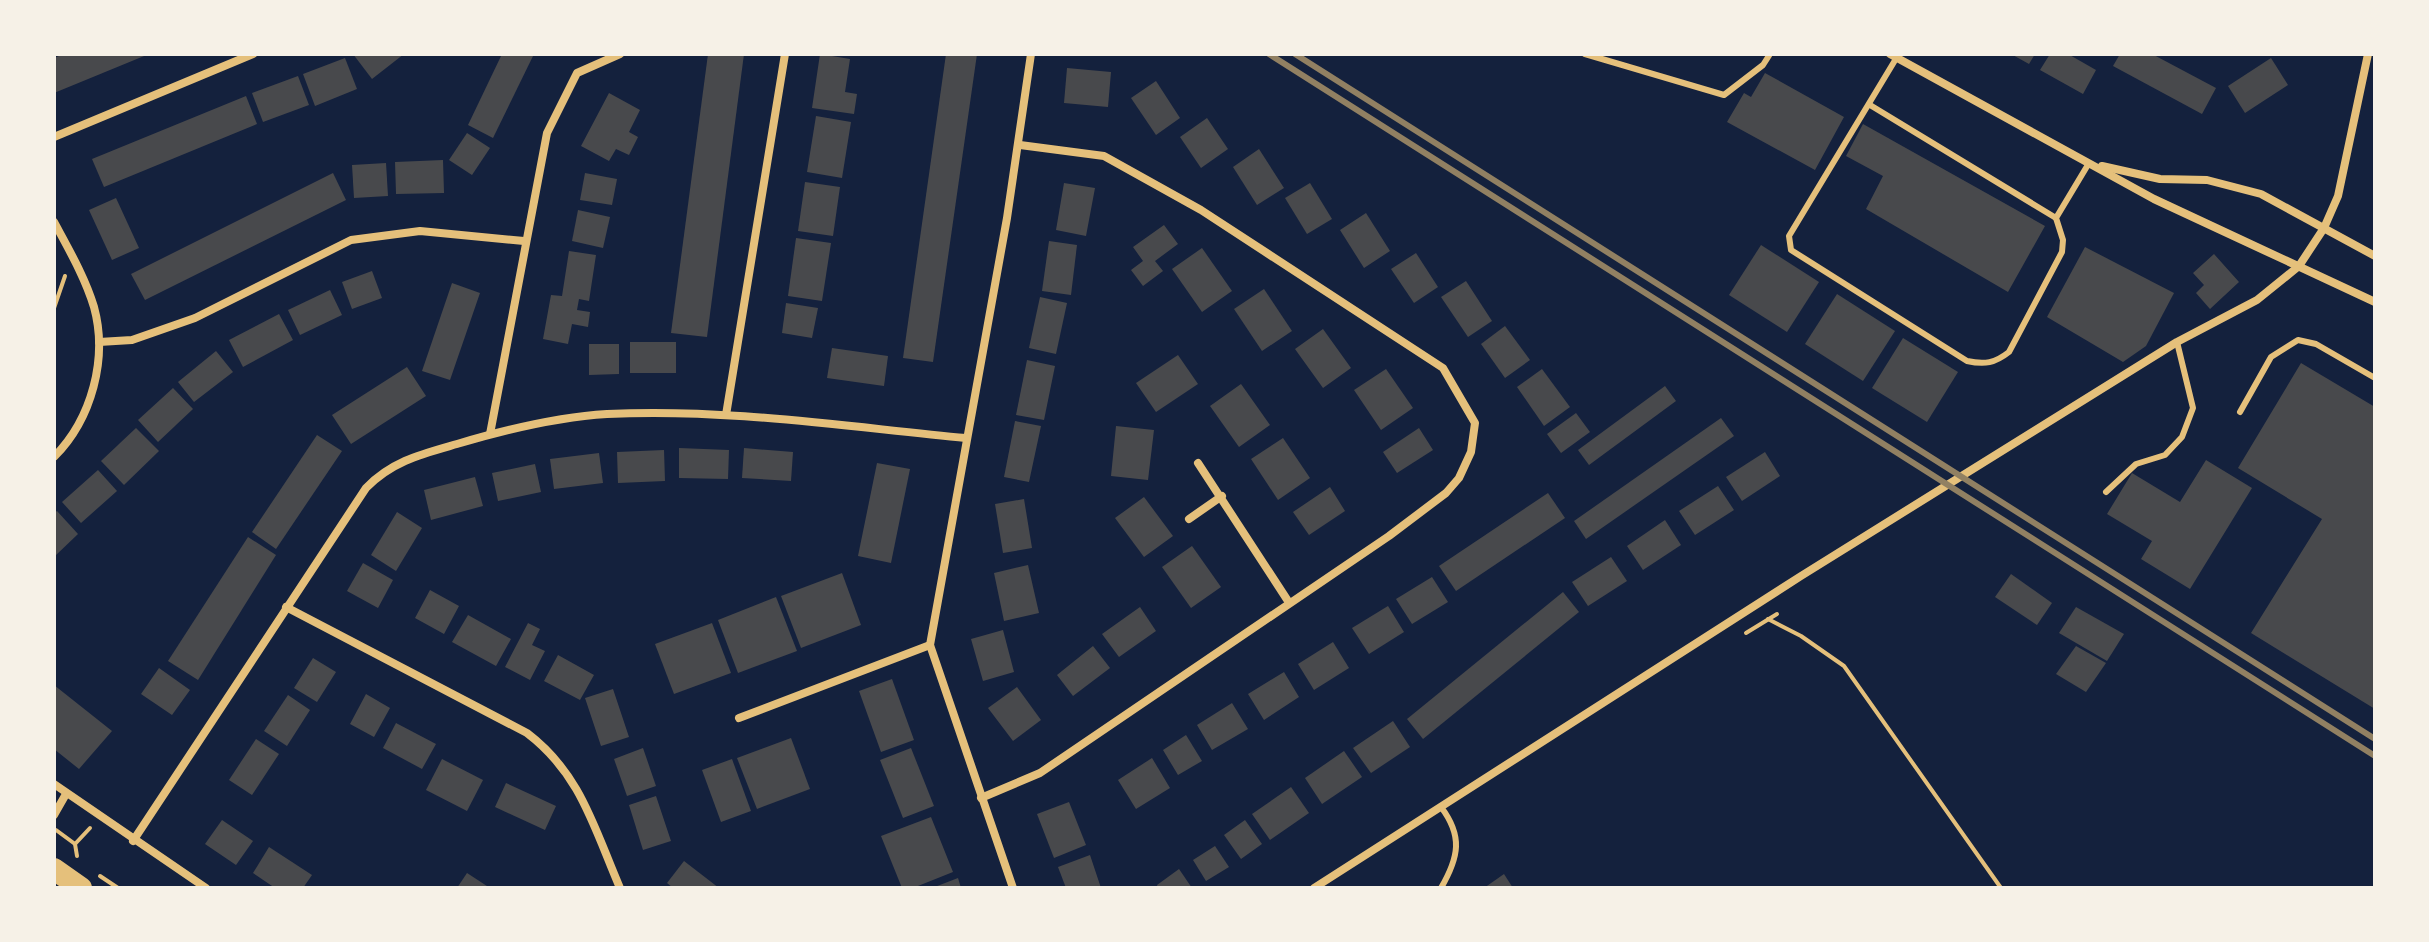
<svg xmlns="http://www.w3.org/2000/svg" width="2429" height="942" font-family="'Nunito Sans',sans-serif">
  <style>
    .building { fill: #48494c }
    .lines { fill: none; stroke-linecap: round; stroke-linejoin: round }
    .path { stroke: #e5c07b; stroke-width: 4 }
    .service { stroke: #e5c07b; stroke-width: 6 }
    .minor { stroke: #e5c07b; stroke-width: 8 }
    .trunk { stroke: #e5c07b; stroke-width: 22 }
    .rail { stroke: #918062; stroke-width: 6 }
  </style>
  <rect width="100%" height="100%" fill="#14213d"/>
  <g class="building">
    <polygon points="64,54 149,54 54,93 54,58"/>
    <polygon points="353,54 404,54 372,79"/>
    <polygon points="502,54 534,54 493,138 468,125"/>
    <polygon points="708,54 744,54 707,337 671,333"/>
    <polygon points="820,54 850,59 845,92 857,94 854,114 812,108"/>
    <polygon points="946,54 977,54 933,362 903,358"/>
    <polygon points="2011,54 2035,54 2029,64"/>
    <polygon points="2050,54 2068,54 2096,70 2083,94 2040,70"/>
    <polygon points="2120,54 2152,54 2216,88 2202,114 2113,66"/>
    <polygon points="345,58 357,89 315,106 303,74"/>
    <polygon points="2271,58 2288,85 2245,113 2228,86"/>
    <polygon points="1067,68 1111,72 1108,107 1064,103"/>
    <polygon points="1765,73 1844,117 1815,170 1727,122 1744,93 1751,97"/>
    <polygon points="298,76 309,105 263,122 252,93"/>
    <polygon points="1156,81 1180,118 1156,135 1131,98"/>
    <polygon points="609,93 640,110 629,132 638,137 629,155 616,149 609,161 581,146"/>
    <polygon points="246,96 257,124 104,187 92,159"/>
    <polygon points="816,116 851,122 842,178 807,172"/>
    <polygon points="1207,118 1228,149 1201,168 1180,137"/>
    <polygon points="1863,124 2045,226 2008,292 1866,209 1883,176 1846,156"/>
    <polygon points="467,133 490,148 472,175 449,160"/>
    <polygon points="1259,149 1284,188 1257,205 1233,167"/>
    <polygon points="443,160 444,193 396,194 395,162"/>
    <polygon points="386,163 388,196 354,198 352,165"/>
    <polygon points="333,173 346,200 145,300 131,274"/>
    <polygon points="585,173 617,179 612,205 580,200"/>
    <polygon points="805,182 840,187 833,236 798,231"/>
    <polygon points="1064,183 1095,188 1086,236 1056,230"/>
    <polygon points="1310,183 1332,219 1307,234 1285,198"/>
    <polygon points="116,198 139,248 112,260 89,210"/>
    <polygon points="578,210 610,217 603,248 572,241"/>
    <polygon points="1366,213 1390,251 1364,268 1340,230"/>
    <polygon points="1164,225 1178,244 1155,261 1163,271 1143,286 1131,270 1143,261 1133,247"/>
    <polygon points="796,238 831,243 822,301 788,296"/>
    <polygon points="1049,241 1077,245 1071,295 1042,291"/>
    <polygon points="1761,245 1819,282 1787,332 1729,295"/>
    <polygon points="2085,247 2174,293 2146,346 2123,362 2047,317"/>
    <polygon points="1202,248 1232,291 1202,312 1172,269"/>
    <polygon points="569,251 596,255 589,301 579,299 577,310 590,312 588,327 572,324 568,344 543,339 551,295 562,296"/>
    <polygon points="1416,253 1438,287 1414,303 1391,269"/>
    <polygon points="2214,254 2239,282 2210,309 2196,293 2204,285 2193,273"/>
    <polygon points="372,271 382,298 352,309 342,282"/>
    <polygon points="1466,281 1492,321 1468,337 1441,297"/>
    <polygon points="452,283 480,293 450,380 422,371"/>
    <polygon points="1264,289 1292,331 1262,351 1234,309"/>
    <polygon points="330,290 342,315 300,335 288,310"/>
    <polygon points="1837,294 1895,331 1863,381 1805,344"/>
    <polygon points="1040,297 1067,303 1056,354 1029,348"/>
    <polygon points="786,303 818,308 812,338 782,333"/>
    <polygon points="279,314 293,340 243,367 229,340"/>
    <polygon points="1505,326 1530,360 1505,378 1481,344"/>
    <polygon points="1323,329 1351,368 1323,388 1295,349"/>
    <polygon points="1903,338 1958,372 1927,422 1872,388"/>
    <rect x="630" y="342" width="46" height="31"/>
    <polygon points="589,344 619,344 619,374 589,375"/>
    <polygon points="832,348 888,356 884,386 827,378"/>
    <polygon points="216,351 233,372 194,402 178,382"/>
    <polygon points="1178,355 1198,384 1156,412 1136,383"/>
    <polygon points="1027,360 1055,366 1044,420 1016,415"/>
    <polygon points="2301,363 2375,407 2375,709 2251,633 2322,519 2238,468"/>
    <polygon points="407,367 426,396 351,444 332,415"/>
    <polygon points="1386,369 1413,408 1381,430 1354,390"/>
    <polygon points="1542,369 1570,407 1544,426 1517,387"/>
    <polygon points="1241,384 1270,425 1239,447 1210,406"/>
    <polygon points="1665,386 1676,401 1589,465 1578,450"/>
    <polygon points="173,388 193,409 158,442 138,420"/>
    <polygon points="1576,413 1590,432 1561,453 1547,434"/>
    <polygon points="1721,418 1734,436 1586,539 1574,521"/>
    <polygon points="1015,421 1041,426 1029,482 1004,477"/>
    <polygon points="1116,426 1154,430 1148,480 1111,476"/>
    <polygon points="136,428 159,451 124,485 101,461"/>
    <polygon points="1419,428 1433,450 1397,473 1383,452"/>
    <polygon points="317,435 342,451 276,549 252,532"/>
    <polygon points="1283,438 1310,478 1278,500 1251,459"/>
    <polygon points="679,448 729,450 728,479 679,478"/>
    <polygon points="744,448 793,452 791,481 742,478"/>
    <polygon points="664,450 665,481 618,483 617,452"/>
    <polygon points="1765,452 1780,476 1742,501 1726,477"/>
    <polygon points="599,453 603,483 554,489 550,459"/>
    <polygon points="2206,460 2252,488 2190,589 2141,559 2152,541 2107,514 2132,473 2180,502"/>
    <polygon points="877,463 910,469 891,563 858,556"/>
    <polygon points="535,464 541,492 498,501 492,473"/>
    <polygon points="98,470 117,491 81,523 62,502"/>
    <polygon points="475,477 483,506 431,520 424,490"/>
    <polygon points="1718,486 1734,510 1695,535 1679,511"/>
    <polygon points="1330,487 1345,511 1309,535 1293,512"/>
    <polygon points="1548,493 1565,518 1456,591 1439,566"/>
    <polygon points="1144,497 1173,536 1144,557 1115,518"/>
    <polygon points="1024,499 1032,548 1003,553 995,504"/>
    <polygon points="57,511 78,534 54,557 54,513"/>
    <polygon points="397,512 422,528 396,571 371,555"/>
    <polygon points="1665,520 1681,545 1643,570 1627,546"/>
    <polygon points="248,537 276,555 198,680 168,661"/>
    <polygon points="1192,546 1221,587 1191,608 1162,567"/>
    <polygon points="1611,557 1627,581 1588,606 1572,582"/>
    <polygon points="363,563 393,580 378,608 347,591"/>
    <polygon points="1028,565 1039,613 1004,621 994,573"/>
    <polygon points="842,573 861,625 801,648 781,596"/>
    <polygon points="2011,574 2052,603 2037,625 1995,597"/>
    <polygon points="1432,577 1448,602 1412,624 1396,599"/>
    <polygon points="430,590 459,606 444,634 415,618"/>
    <polygon points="1563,592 1579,612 1423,739 1407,719"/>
    <polygon points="776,597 797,651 738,673 718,620"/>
    <polygon points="1388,606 1404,632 1369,654 1352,628"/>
    <polygon points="1140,607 1156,631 1119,657 1102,634"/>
    <polygon points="2076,607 2124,634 2107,661 2059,633"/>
    <polygon points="468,615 511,639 496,666 452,642"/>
    <polygon points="528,623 540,629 532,645 545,651 530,680 505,667"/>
    <polygon points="712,623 731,673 674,694 655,644"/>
    <polygon points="1003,630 1014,672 983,681 971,639"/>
    <polygon points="1333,642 1349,668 1314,690 1298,664"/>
    <polygon points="1093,646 1110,668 1073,696 1057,675"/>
    <polygon points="2076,646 2106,663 2086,692 2056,674"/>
    <polygon points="558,655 594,675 580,700 544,681"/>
    <polygon points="313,658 336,672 317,702 294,688"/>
    <polygon points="159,668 190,690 172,715 141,694"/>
    <polygon points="1284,672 1299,697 1264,720 1248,694"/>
    <polygon points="892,679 914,740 881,752 859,691"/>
    <polygon points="54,685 112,731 79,769 54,749"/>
    <polygon points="1017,687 1041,720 1013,741 988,708"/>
    <polygon points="613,689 629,737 601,746 585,698"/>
    <polygon points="366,694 390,708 374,737 350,724"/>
    <polygon points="288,695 310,710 287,746 264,731"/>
    <polygon points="1232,703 1248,729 1212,750 1197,725"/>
    <polygon points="1393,721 1410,747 1371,773 1353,748"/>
    <polygon points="396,723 436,744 422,769 383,748"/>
    <polygon points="1186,735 1202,761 1178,775 1163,750"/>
    <polygon points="791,738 810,789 757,809 737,758"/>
    <polygon points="256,739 279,754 252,795 229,780"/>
    <polygon points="643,748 656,786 627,796 614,759"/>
    <polygon points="911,748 934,806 903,818 880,760"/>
    <polygon points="1344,751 1362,777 1322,804 1305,778"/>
    <polygon points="1152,758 1170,788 1136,809 1118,780"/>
    <polygon points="442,759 483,780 467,811 426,790"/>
    <polygon points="732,759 751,811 721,822 702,770"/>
    <polygon points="506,783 556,806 545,830 495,807"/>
    <polygon points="1291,787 1309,813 1270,840 1252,814"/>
    <polygon points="656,796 671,841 643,850 629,805"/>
    <polygon points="1069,802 1086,845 1054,858 1037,814"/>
    <polygon points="931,817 953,872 913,888 902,888 881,836"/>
    <polygon points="222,820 253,841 236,865 205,844"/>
    <polygon points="1245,820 1262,844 1241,859 1224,835"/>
    <polygon points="1215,846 1229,867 1206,881 1193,860"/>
    <polygon points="269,847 312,875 303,888 275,888 253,873"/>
    <polygon points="1090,855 1101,888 1066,888 1058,867"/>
    <polygon points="684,861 719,888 673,888 667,883"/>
    <polygon points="1179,869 1192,888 1158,888 1157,885"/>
    <polygon points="467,873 490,888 457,888"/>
    <polygon points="1504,874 1513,888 1484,888"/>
    <polygon points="958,878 961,888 932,888"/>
  </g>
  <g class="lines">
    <g class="path">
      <polyline points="54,308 65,276"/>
      <polyline points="1768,619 1801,636 1844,666 2001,888"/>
      <polyline points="1746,633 1777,614"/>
      <polyline points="56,830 75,844 77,856"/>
      <polyline points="75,844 90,828"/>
      <polyline points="100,876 118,888"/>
    </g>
    <g class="service">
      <polyline points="1585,54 1724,95 1763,65 1770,54"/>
      <path d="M1897,57L1789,236L1791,250L1967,361C1985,365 1995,363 2009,352L2062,252L2063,240L2056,218L2089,163"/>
      <polyline points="1870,105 2056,218"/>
      <polyline points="2240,412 2271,357 2298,340 2316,344 2375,378"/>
      <polyline points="2106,492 2136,464 2165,455 2182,437 2193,408 2177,342"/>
      <path d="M1441,888C1459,857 1463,836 1441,807"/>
    </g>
    <g class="minor">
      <polyline points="1890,54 2154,199 2375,302"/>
      <polyline points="54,137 253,54"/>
      <polyline points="2102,166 2160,179 2207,180 2261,194 2375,256"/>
      <path d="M54,222C68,248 85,277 94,307C108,358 92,419 54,457"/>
      <polyline points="99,342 132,340 195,318 351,240 420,231 524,241"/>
      <polyline points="726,415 785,54"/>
      <polyline points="490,434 547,133 577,73 620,54"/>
      <polyline points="1198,463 1288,601"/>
      <polyline points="1189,519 1222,496"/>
      <path d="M286,607L527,733C581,774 594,828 620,888"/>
      <polyline points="739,718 930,645"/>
      <polyline points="54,784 206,888"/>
      <polyline points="981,798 1040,773 1389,536 1446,493 1459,478 1471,452 1475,423 1443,368 1201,210 1104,156 1020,145"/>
      <polyline points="54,815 66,794"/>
      <path d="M133,841L366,488C392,461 422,454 457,444C504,430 558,417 607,414C726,408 848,427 966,438"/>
      <polyline points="1013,888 930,645 1007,218 1031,54"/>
      <polyline points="1314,888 1801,576 2177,342 2257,300 2299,266 2324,228 2338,196 2368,54"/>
    </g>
    <polyline class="trunk" points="54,869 81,888"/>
    <g class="rail">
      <polyline points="1269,54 2375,756"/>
      <polyline points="1295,54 2375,739"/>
    </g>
  </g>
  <rect width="2429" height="942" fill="none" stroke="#f6f1e7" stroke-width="112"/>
</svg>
